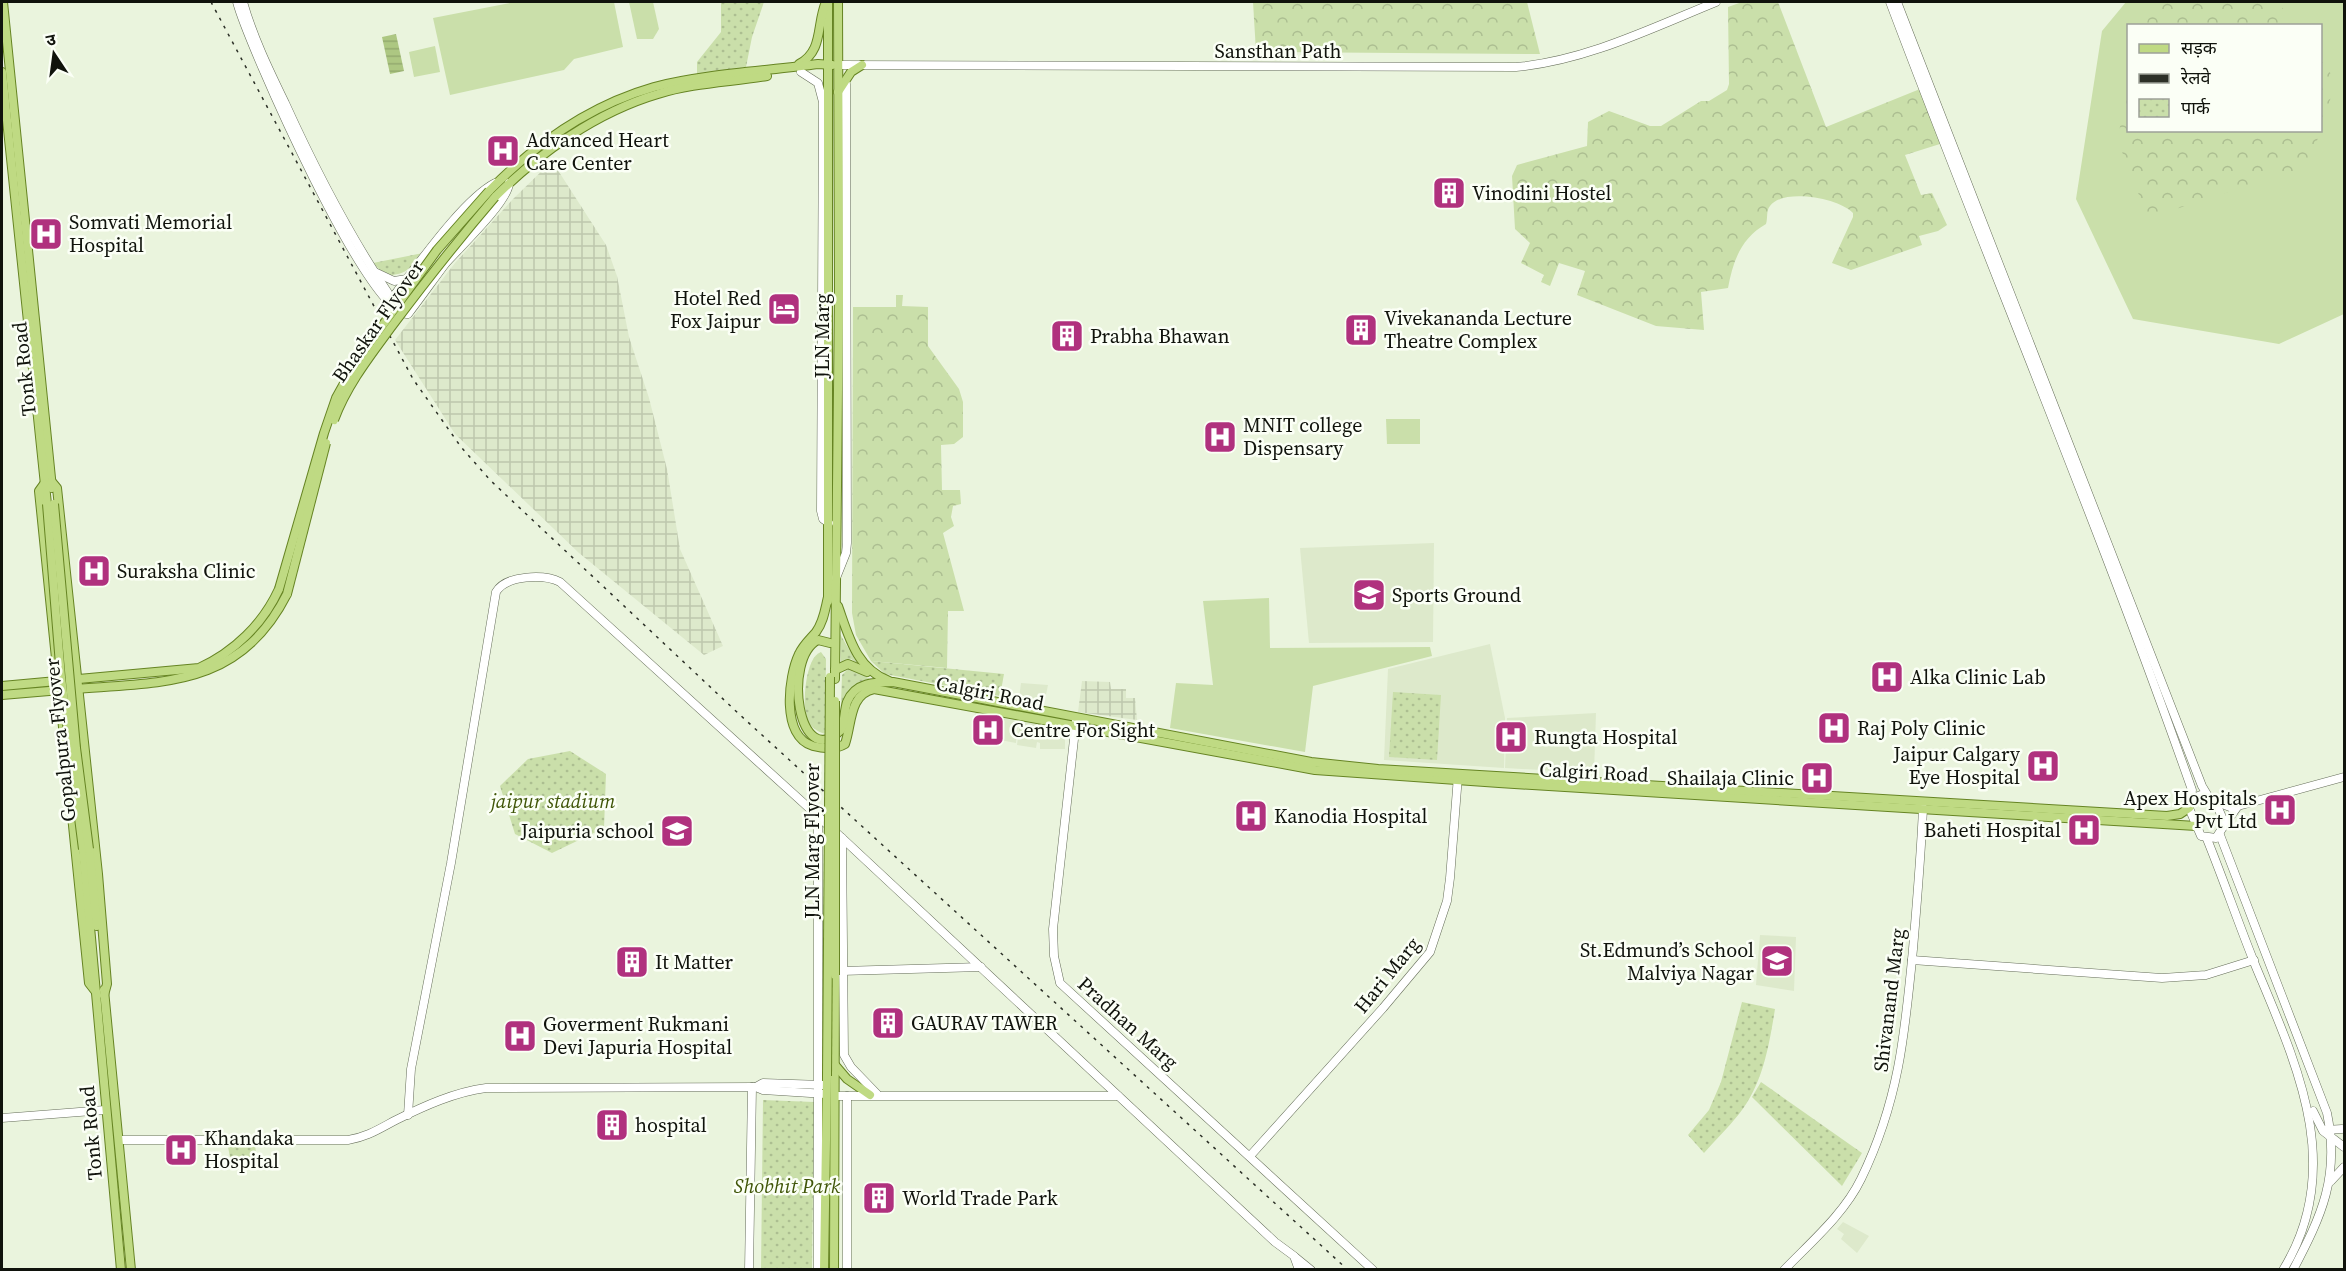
<svg xmlns="http://www.w3.org/2000/svg" width="2346" height="1271" font-family="'Source Serif 4','Noto Sans Devanagari',serif">
  <style>
    .built { fill: #dde9cb }
    .industrial { fill: url(#industrial-grid) }
    .grass { fill: #cadfaa; fill-rule: evenodd }
    .forest { fill: url(#forest-crowns) }
    .park { fill: url(#park-dots) }
    .water { fill: url(#water-rules) }
    .lines { fill: none; stroke-linecap: round; stroke-linejoin: round }
    .secondary-casing { stroke: #656d59; stroke-width: 9 }
    .primary-casing { stroke: #668423; stroke-width: 10 }
    .secondary { stroke: #fff; stroke-width: 8 }
    .primary { stroke: #bfda83; stroke-width: 8 }
    .rail { stroke: #2c3027; stroke-width: 1.5; stroke-dasharray: 3 6; stroke-linecap: butt }
    .primary-bridge-casing { stroke: #668423; stroke-width: 10; stroke-linecap: butt }
    .primary-bridge { stroke: #bfda83; stroke-width: 8 }
    .labels { text-anchor: middle; dominant-baseline: central; stroke-width: 5; stroke-linejoin: round; paint-order: stroke }
    .street-label { font-size: 20px; fill: #10130c; stroke: #fbfff6 }
    .poi-label { font-size: 20px; fill: #10130c; stroke: #fbfff6; text-anchor: start }
    .park-label { font-size: 20px; font-style: italic; fill: #3f5507; stroke: #fbfff6 }
  </style>
  <defs>
    <pattern id="industrial-grid" width="8" height="8" patternUnits="userSpaceOnUse" patternTransform="scale(1.5)"><rect width="8" height="8" fill="#dde9cb"/><path d="M0 4h8M4 0v8" fill="none" stroke="#bdc7ad"/></pattern>
    <pattern id="forest-crowns" width="20" height="18" patternUnits="userSpaceOnUse" patternTransform="scale(1.5)"><rect width="20" height="18" fill="#cadfaa"/><path d="M2 6a3 3 0 1 1 6 0M12 15a3 3 0 1 1 6 0" fill="none" stroke="#acbe91"/></pattern>
    <pattern id="park-dots" width="8" height="8" patternUnits="userSpaceOnUse" patternTransform="scale(1.5)"><rect width="8" height="8" fill="#cadfaa"/><path d="M2 2h.1M6 6h.1" fill="none" stroke="#acbe91" stroke-width="1.8" stroke-linecap="round"/></pattern>
    <pattern id="water-rules" width="6" height="5" patternUnits="userSpaceOnUse" patternTransform="scale(1.5)"><rect width="6" height="5" fill="#adc782"/><path d="M0 2.5h6" fill="none" stroke="#94aa6f"/></pattern>
  </defs>
  <rect width="100%" height="100%" fill="#eaf4dd"/>
  <g class="built">
    <polygon points="1434,543 1433,642 1309,643 1300,548"/>
    <polygon points="1490,644 1505,718 1504,768 1384,760 1388,669"/>
    <polygon points="1021,683 1048,685 1044,704 1019,699"/>
    <polygon points="975,713 997,717 994,737 972,733"/>
    <polygon points="1596,713 1594,773 1505,768 1507,718"/>
    <polygon points="998,717 1018,721 1016,743 995,739"/>
    <polygon points="1020,721 1065,729 1065,749 1040,749 1040,743 1037,742 1036,748 1017,745"/>
    <polygon points="1760,935 1796,937 1794,991 1756,985"/>
    <polygon points="1843,1222 1869,1236 1857,1253 1841,1239 1844,1234 1837,1229"/>
  </g>
  <g class="industrial">
    <polygon points="552,161 606,245 617,276 629,337 649,398 667,469 680,549 723,646 704,655 579,553 455,434 395,340 455,263 513,199"/>
    <polygon points="1082,681 1110,682 1111,689 1126,689 1126,698 1135,698 1137,720 1078,712"/>
  </g>
  <g class="grass">
    <polygon points="515,2 614,2 623,47 574,59 564,70 450,95 433,18"/>
    <polygon points="629,2 653,2 659,29 653,39 637,39"/>
    <path d="M2126,2H2344V314L2279,344L2133,319L2076,199L2102,31ZM2128,26H2320V130H2128Z"/>
    <polygon points="435,46 440,72 414,77 409,52"/>
    <polygon points="1386,419 1420,419 1420,444 1387,444"/>
    <polygon points="1269,598 1270,648 1430,647 1432,656 1313,686 1305,752 1170,728 1176,683 1213,685 1203,601"/>
  </g>
  <g class="forest">
    <polygon points="1253,2 1527,2 1540,54 1256,52"/>
    <path d="M1742,2H1778L1826,127L1920,89L1940,144L1905,155L1921,195L1932,193L1947,225L1938,231L1919,236L1922,245L1851,270L1832,263L1853,217V213C1839,198 1783,188 1770,206C1766,210 1768,218 1766,224C1741,238 1733,261 1728,288L1701,292L1704,330L1656,326L1577,295L1585,271L1559,263L1550,286L1541,282L1544,275L1521,263L1530,243L1515,229L1512,176L1517,165L1587,146L1588,122L1609,111L1650,126H1661L1701,101H1709L1727,90L1729,84L1728,7Z"/>
    <polygon points="2153,2 2278,2 2295,25 2146,25"/>
    <polygon points="2321,60 2336,81 2309,166 2148,218 2117,139 2128,94 2128,130 2320,130"/>
    <polygon points="896,295 903,295 902,306 928,307 928,346 959,389 963,402 963,437 954,444 941,445 942,490 960,490 961,504 953,506 951,517 954,526 943,533 964,611 948,611 947,668 871,661 856,635 852,613 853,307 896,307"/>
  </g>
  <g class="park">
    <polygon points="721,2 764,2 752,37 746,67 697,76 697,62 721,32"/>
    <path d="M423,253C411,268 405,276 385,275L373,263Z"/>
    <polygon points="840,634 854,658 868,671 851,659 841,663"/>
    <path d="M821,652L826,659L825,734C818,732 810,727 807,719C802,705 805,657 821,652Z"/>
    <polygon points="871,661 1004,674 1000,696 885,674"/>
    <polygon points="850,667 870,679 853,687 840,732 842,675"/>
    <polygon points="1393,692 1441,695 1437,760 1389,757"/>
    <polygon points="570,751 606,774 604,828 552,853 515,834 500,786 528,759"/>
    <path d="M1742,1002L1775,1009C1769,1046 1763,1084 1739,1114C1728,1128 1715,1140 1704,1153L1688,1135L1709,1110L1721,1082Z"/>
    <polygon points="1761,1082 1862,1153 1842,1186 1752,1097"/>
    <polygon points="763,1100 814,1102 812,1269 761,1269"/>
    <polygon points="255,1145 257,1161 231,1162 228,1147"/>
  </g>
  <polygon class="water" points="396,34 404,71 390,74 382,37"/>
  <g class="lines">
    <defs>
      <g id="secondary">
        <path d="M237,2C248,44 371,321 408,314C421,297 433,280 445,264C459,248 509,201 509,183"/>
        <path d="M243,2C253,37 269,70 285,103C315,169 348,233 388,293L389,302"/>
        <path d="M1890,2C1989,265 2099,525 2192,790L2189,808L2201,836L2216,838L2225,824L2215,801L2201,795L2191,799"/>
        <polyline points="1897,2 2202,786 2208,796"/>
        <path d="M838,65L1516,67C1585,61 1652,28 1716,2"/>
        <polyline points="801,72 818,83 823,102 821,511 823,519 829,523"/>
        <polyline points="377,273 394,281 407,279"/>
        <path d="M389,302C414,271 461,201 495,183"/>
        <polyline points="836,578 846,553 847,543 846,84"/>
        <polyline points="1076,721 1053,929 1054,956 1060,983 1373,1270"/>
        <polyline points="2217,802 2230,807 2238,806 2344,777"/>
        <polyline points="818,815 818,1270"/>
        <polyline points="2225,824 2238,806"/>
        <path d="M2220,835L2327,1113C2340,1176 2322,1215 2293,1270"/>
        <polyline points="842,838 844,1055 851,1067 878,1095"/>
        <path d="M2207,839C2224,881 2239,925 2256,967C2297,1065 2346,1168 2283,1270"/>
        <polyline points="1912,960 2162,978 2206,975 2254,960"/>
        <polyline points="841,971 981,967"/>
        <polyline points="756,1087 763,1083 823,1085"/>
        <polyline points="836,1096 1118,1096"/>
        <polyline points="2313,1111 2323,1131 2344,1147"/>
        <path d="M408,1115L411,1069L451,863L496,592C506,575 544,574 560,582L842,838L1275,1242L1294,1256L1299,1270"/>
        <polyline points="2,1118 105,1110"/>
        <polyline points="2326,1130 2342,1129"/>
        <path d="M119,1140H348C367,1137 379,1129 396,1120C424,1106 455,1092 486,1088L756,1087L763,1090L826,1094"/>
        <polyline points="1250,1156 1383,1008 1430,952 1447,901 1450,878 1458,776"/>
        <polyline points="2331,1181 2344,1167"/>
        <polyline points="1295,1257 1311,1270"/>
        <polyline points="749,1270 752,1087"/>
        <polyline points="847,1270 847,1096"/>
        <path d="M1784,1270C1811,1242 1844,1214 1861,1179C1899,1101 1905,1033 1913,949C1917,902 1921,855 1923,808"/>
      </g>
      <g id="primary">
        <polyline points="3,2 52,488"/>
        <polyline points="828,2 828,601"/>
        <path d="M799,64C824,51 816,24 826,2"/>
        <polyline points="2,72 47,504"/>
        <polyline points="838,92 851,72 862,65"/>
        <path d="M489,191C535,144 591,105 654,87C704,74 766,71 818,64L832,65"/>
        <path d="M495,197C539,153 597,112 658,94C692,83 732,82 767,76"/>
        <polyline points="52,482 57,488 98,874 107,984 104,995"/>
        <polyline points="44,484 39,491 89,983 96,992"/>
        <path d="M828,597C825,609 824,621 816,632C810,639 803,645 799,654C788,677 781,737 813,746C824,749 835,750 845,744C852,724 849,694 874,689L1315,770L1499,783L2196,826"/>
        <path d="M838,606C849,637 856,668 889,681"/>
        <path d="M830,643L818,640C782,658 798,774 841,730C845,721 844,711 847,702C855,682 875,682 893,682L1311,762L1378,769L2167,816L2180,814L2189,808"/>
        <polyline points="835,670 848,664 867,672"/>
        <polyline points="835,679 839,293 838,2"/>
        <path d="M2,686L199,668C234,652 263,624 279,589"/>
        <path d="M74,689C165,682 240,687 287,594"/>
        <polyline points="2,695 61,690"/>
        <polyline points="83,849 121,1270"/>
        <polyline points="89,849 97,926"/>
        <polyline points="104,990 131,1270"/>
        <polyline points="835,1065 847,1079 870,1095"/>
        <polyline points="824,1270 827,1076"/>
        <polyline points="834,1270 835,975"/>
      </g>
    </defs>
    <use href="#secondary" class="secondary-casing"/>
    <use href="#primary" class="primary-casing"/>
    <use href="#secondary" class="secondary"/>
    <use href="#primary" class="primary"/>
    <polyline class="rail" points="211,2 413,379 461,447 490,480 739,714 1348,1270"/>
    <defs>
      <g id="primary-bridge">
        <path d="M334,420C347,385 370,356 392,326C425,282 459,239 495,197"/>
        <polyline points="47,504 61,677 83,849"/>
        <polyline points="54,504 76,748 89,849"/>
        <polyline points="279,589 324,433 336,398 356,362 437,250 489,191"/>
        <polyline points="287,594 326,443"/>
        <polyline points="835,975 835,701"/>
        <polyline points="827,1076 830,677"/>
      </g>
    </defs>
    <use href="#primary-bridge" class="primary-bridge-casing"/>
    <use href="#primary-bridge" class="primary-bridge"/>
  </g>
  <defs>
    <symbol id="hospital-square" viewBox="-11 -11 22 22"><rect x="-9" y="-9" width="18" height="18" rx="4" fill="#b0317e" stroke="#fbfff6"/><path d="M-5-5h3v3.5h4V-5h3V5h-3V1.5h-4V5h-3Z" fill="#fff"/></symbol>
    <symbol id="building-square" viewBox="-11 -11 22 22"><rect x="-9" y="-9" width="18" height="18" rx="4" fill="#b0317e" stroke="#fbfff6"/><path d="M-4-6H4V6H1V3H-1V6H-4ZM-2.5-4.3h1.7v1.8h-1.7ZM.8-4.3h1.7v1.8H.8ZM-2.5-1h1.7V.8h-1.7ZM.8-1h1.7V.8H.8Z" fill="#fff"/></symbol>
    <symbol id="hotel-square" viewBox="-11 -11 22 22"><rect x="-9" y="-9" width="18" height="18" rx="4" fill="#b0317e" stroke="#fbfff6"/><path d="M-6-4.5h1.5V1H6V5H4.5V3h-9V5H-6ZM-4 0a1.8 1.8 0 1 1 3.6 0ZM.5 0V-2.5h3Q6-2.5 6 0Z" fill="#fff"/></symbol>
    <symbol id="university-square" viewBox="-11 -11 22 22"><rect x="-9" y="-9" width="18" height="18" rx="4" fill="#b0317e" stroke="#fbfff6"/><path d="M0-5L7-2L0 1L-7-2ZM-4 1L0 2.5L4 1V4Q0 6-4 4Z" fill="#fff"/></symbol>
    <symbol id="school-square" viewBox="-11 -11 22 22"><rect x="-9" y="-9" width="18" height="18" rx="4" fill="#b0317e" stroke="#fbfff6"/><path d="M0-5L7-2L0 1L-7-2ZM-4 1L0 2.5L4 1V4Q0 6-4 4Z" fill="#fff"/></symbol>
  </defs>
  <g fill-rule="evenodd">
    <use href="#hospital-square" x="484" y="132" width="38" height="38"/>
    <use href="#building-square" x="1430" y="174" width="38" height="38"/>
    <use href="#hospital-square" x="27" y="215" width="38" height="38"/>
    <use href="#hotel-square" x="765" y="290" width="38" height="38"/>
    <use href="#building-square" x="1342" y="311" width="38" height="38"/>
    <use href="#building-square" x="1048" y="317" width="38" height="38"/>
    <use href="#hospital-square" x="1201" y="418" width="38" height="38"/>
    <use href="#hospital-square" x="75" y="552" width="38" height="38"/>
    <use href="#university-square" x="1350" y="576" width="38" height="38"/>
    <use href="#hospital-square" x="1868" y="658" width="38" height="38"/>
    <use href="#hospital-square" x="1815" y="709" width="38" height="38"/>
    <use href="#hospital-square" x="969" y="711" width="38" height="38"/>
    <use href="#hospital-square" x="1492" y="718" width="38" height="38"/>
    <use href="#hospital-square" x="2024" y="747" width="38" height="38"/>
    <use href="#hospital-square" x="1798" y="759" width="38" height="38"/>
    <use href="#hospital-square" x="2261" y="791" width="38" height="38"/>
    <use href="#hospital-square" x="1232" y="797" width="38" height="38"/>
    <use href="#hospital-square" x="2065" y="811" width="38" height="38"/>
    <use href="#school-square" x="658" y="812" width="38" height="38"/>
    <use href="#school-square" x="1758" y="942" width="38" height="38"/>
    <use href="#building-square" x="613" y="943" width="38" height="38"/>
    <use href="#building-square" x="869" y="1004" width="38" height="38"/>
    <use href="#hospital-square" x="501" y="1017" width="38" height="38"/>
    <use href="#building-square" x="593" y="1106" width="38" height="38"/>
    <use href="#hospital-square" x="162" y="1131" width="38" height="38"/>
    <use href="#building-square" x="860" y="1179" width="38" height="38"/>
  </g>
  <g class="labels">
    <g class="street-label">
      <text x="1278" y="51">Sansthan Path</text>
      <text transform="translate(378 321) rotate(-55)">Bhaskar Flyover</text>
      <text transform="translate(822 336) rotate(-90)">JLN Marg</text>
      <text transform="translate(24 369) rotate(-96)">Tonk Road</text>
      <text transform="translate(990 693) rotate(11)">Calgiri Road</text>
      <text transform="translate(60 740) rotate(-96)">Gopalpura Flyover</text>
      <text transform="translate(1594 772) rotate(3)">Calgiri Road</text>
      <text transform="translate(812 841) rotate(-90)">JLN Marg Flyover</text>
      <text transform="translate(1387 975) rotate(-51)">Hari Marg</text>
      <text transform="translate(1889 1000) rotate(-83)">Shivanand Marg</text>
      <text transform="translate(1128 1023) rotate(42)">Pradhan Marg</text>
      <text transform="translate(91 1133) rotate(-95)">Tonk Road</text>
    </g>
    <g class="poi-label">
      <text x="526" y="140">Advanced Heart<tspan x="526" dy="23">Care Center</tspan></text>
      <text x="1472" y="193">Vinodini Hostel</text>
      <text x="69" y="222">Somvati Memorial<tspan x="69" dy="23">Hospital</tspan></text>
      <text x="761" y="298" text-anchor="end">Hotel Red<tspan x="761" dy="23">Fox Jaipur</tspan></text>
      <text x="1384" y="318">Vivekananda Lecture<tspan x="1384" dy="23">Theatre Complex</tspan></text>
      <text x="1090" y="336">Prabha Bhawan</text>
      <text x="1243" y="425">MNIT college<tspan x="1243" dy="23">Dispensary</tspan></text>
      <text x="117" y="571">Suraksha Clinic</text>
      <text x="1392" y="595">Sports Ground</text>
      <text x="1910" y="677">Alka Clinic Lab</text>
      <text x="1857" y="728">Raj Poly Clinic</text>
      <text x="1011" y="730">Centre For Sight</text>
      <text x="1534" y="737">Rungta Hospital</text>
      <text x="2020" y="754" text-anchor="end">Jaipur Calgary<tspan x="2020" dy="23">Eye Hospital</tspan></text>
      <text x="1794" y="778" text-anchor="end">Shailaja Clinic</text>
      <text x="2257" y="798" text-anchor="end">Apex Hospitals<tspan x="2257" dy="23">Pvt Ltd</tspan></text>
      <text x="1274" y="816">Kanodia Hospital</text>
      <text x="2061" y="830" text-anchor="end">Baheti Hospital</text>
      <text x="654" y="831" text-anchor="end">Jaipuria school</text>
      <text x="1754" y="950" text-anchor="end">St.Edmund’s School<tspan x="1754" dy="23">Malviya Nagar</tspan></text>
      <text x="655" y="962">It Matter</text>
      <text x="911" y="1023">GAURAV TAWER</text>
      <text x="543" y="1024">Goverment Rukmani<tspan x="543" dy="23">Devi Japuria Hospital</tspan></text>
      <text x="635" y="1125">hospital</text>
      <text x="204" y="1138">Khandaka<tspan x="204" dy="23">Hospital</tspan></text>
      <text x="902" y="1198">World Trade Park</text>
    </g>
    <g class="park-label">
      <text x="553" y="801">jaipur stadium</text>
      <text x="787" y="1186">Shobhit Park</text>
    </g>
  </g>
  <rect width="2346" height="1271" fill="none" stroke="#10130c" stroke-width="6"/>
  <rect x="2127" y="24" width="195" height="108" fill="#fbfff6" stroke="#9da198" stroke-width="1.5"/>
  <rect x="2139" y="44" width="30" height="9" fill="#bfda83" stroke="#9da198" stroke-width="1.5"/>
  <text x="2181" y="54" font-size="18" fill="#10130c">सड़क</text>
  <rect x="2139" y="74" width="30" height="9" fill="#2c3027" stroke="#9da198" stroke-width="1.5"/>
  <text x="2181" y="84" font-size="18" fill="#10130c">रेलवे</text>
  <rect x="2139" y="99" width="30" height="18" fill="url(#park-dots)" stroke="#9da198" stroke-width="1.5"/>
  <text x="2181" y="114" font-size="18" fill="#10130c">पार्क</text>
  <g transform="translate(54 54) rotate(347)" stroke="#fbfff6" stroke-width="4.5" paint-order="stroke">
  <path d="M0-4.5L10 22L0 15L-10 22Z" fill="#10130c"/>
  <text y="-9" font-size="16" font-weight="bold" text-anchor="middle" fill="#10130c">उ</text>
  </g>
</svg>
